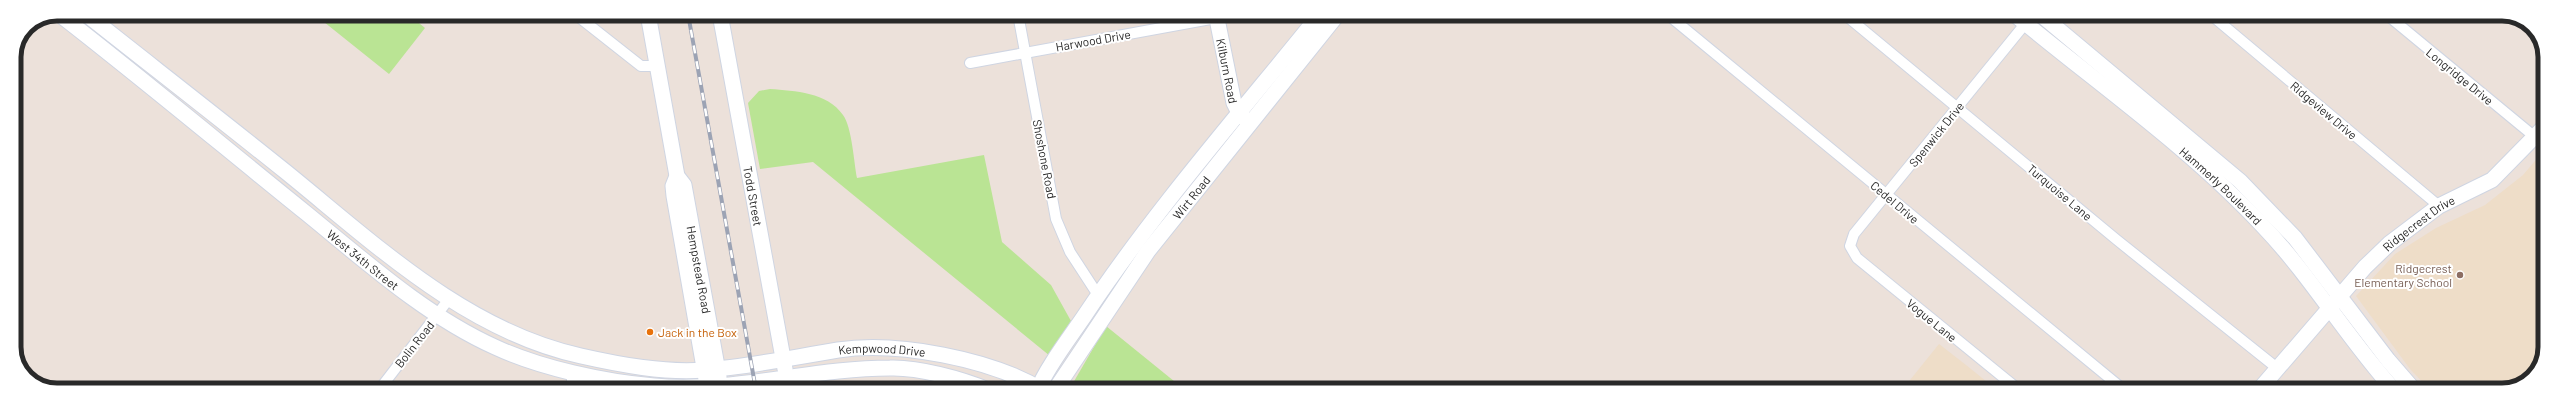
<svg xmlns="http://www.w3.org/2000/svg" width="2559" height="404" font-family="Barlow,sans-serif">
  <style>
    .education { fill: #eeddc8 }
    .green { fill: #bae494 }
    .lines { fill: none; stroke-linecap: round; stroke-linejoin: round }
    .street-casing { stroke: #cfd5e2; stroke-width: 12 }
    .secondary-casing { stroke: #cfd5e2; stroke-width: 17 }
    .street { stroke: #fff; stroke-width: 10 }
    .secondary { stroke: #fff; stroke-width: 15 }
    .rail-casing { stroke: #9ca3b4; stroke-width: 4 }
    .rail { stroke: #fff; stroke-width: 2.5; stroke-dasharray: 8; stroke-linecap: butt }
    .education-dot { fill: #8d6e63; stroke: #fff; stroke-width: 1.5 }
    .food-dot { fill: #e8710a; stroke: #fff; stroke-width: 1.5 }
    .labels { text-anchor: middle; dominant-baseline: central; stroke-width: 4; stroke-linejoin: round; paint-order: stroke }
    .street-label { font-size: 12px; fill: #292929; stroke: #fff }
    .education-label { font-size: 12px; fill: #785e54; stroke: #fff; text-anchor: end }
    .food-label { font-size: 12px; fill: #c56008; stroke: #fff; text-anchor: start }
    .rim { fill: none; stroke: #292929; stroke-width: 5 }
  </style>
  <rect width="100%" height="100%" fill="#ece1da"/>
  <g class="education">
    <polygon points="2545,149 2545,353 2530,379 2502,390 2430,390 2410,369 2356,296 2395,254 2436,228 2485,205 2523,175"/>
    <polygon points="1939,344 1966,365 1997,390 1902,390"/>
  </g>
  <g class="green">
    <polygon points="314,14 408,14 425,28 389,74"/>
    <path d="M770,89C795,91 827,92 843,115C852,127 854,163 857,178L984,155L1002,242L1051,285L1071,321L1050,356L813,162L760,169L748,103L759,91Z"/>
    <polygon points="1106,326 1185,390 1069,390"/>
  </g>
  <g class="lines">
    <defs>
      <g id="street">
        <polyline points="575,14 641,66 657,66"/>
        <polyline points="1018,14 1056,219 1070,252 1098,295"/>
        <polyline points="1667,14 2124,390"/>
        <polyline points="1844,14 2117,240 2277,368"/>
        <polyline points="2210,14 2439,206"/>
        <polyline points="2386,14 2535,137"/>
        <polyline points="970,63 1216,18"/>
        <polyline points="379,390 449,299"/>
        <polyline points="572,390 572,372"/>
        <polyline points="2019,390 1857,258 1850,246 1854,234 2025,24"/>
      </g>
      <g id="secondary">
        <path id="s1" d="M59,14C143,79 224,147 306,213C365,261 426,316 495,347C540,368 605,382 654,386C734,393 811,368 890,368C918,367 962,379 988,390"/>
        <path id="s2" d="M86,14C153,67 220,119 286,172C375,244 466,331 581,356C621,365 664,373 704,370C749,367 794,357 838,350C897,341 991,359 1042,390"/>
        <path id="s3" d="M648,14L677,176L684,185L719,377"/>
        <path id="s4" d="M720,14L785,369"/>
        <path id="s5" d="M1216,14L1234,103L1239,113L1244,118"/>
        <path id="s6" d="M2014,14C2097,83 2188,146 2262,225C2311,276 2347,338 2394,390"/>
        <polyline points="2040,14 2240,181 2295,238 2388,360 2414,390"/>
        <polyline points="677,176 673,186 674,196 706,379"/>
        <path d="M1038,390C1044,371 1073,333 1085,315C1154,211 1241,112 1320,14"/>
        <path id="s7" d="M1055,390L1148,251L1338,14"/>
        <path id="s8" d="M2259,390L2365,267L2390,243L2439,206L2492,180L2545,126"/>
      </g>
    </defs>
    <use href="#street" class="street-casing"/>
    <use href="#secondary" class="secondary-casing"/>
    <use href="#street" class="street"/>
    <use href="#secondary" class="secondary"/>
    <defs>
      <polyline id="rail" points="688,14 756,390"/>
    </defs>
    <use href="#rail" class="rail-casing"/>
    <use href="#rail" class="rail"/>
  </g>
  <circle class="education-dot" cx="2460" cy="275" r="4"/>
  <circle class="food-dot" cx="650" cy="332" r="4"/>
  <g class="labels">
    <g class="street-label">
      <text transform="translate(1093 40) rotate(-10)">Harwood Drive</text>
      <text stroke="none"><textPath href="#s5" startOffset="58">Kilburn Road</textPath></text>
      <text transform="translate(2460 76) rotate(39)">Longridge Drive</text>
      <text transform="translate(2324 110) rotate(40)">Ridgeview Drive</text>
      <text transform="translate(1936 134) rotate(-51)">Spenwick Drive</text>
      <text transform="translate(1045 159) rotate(79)">Shoshone Road</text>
      <text stroke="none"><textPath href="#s6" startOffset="269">Hammerly Boulevard</textPath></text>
      <text transform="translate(2060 192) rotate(40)">Turquoise Lane</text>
      <text stroke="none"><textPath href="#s4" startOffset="185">Todd Street</textPath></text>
      <text stroke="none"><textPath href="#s7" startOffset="236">Wirt Road</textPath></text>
      <text transform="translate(1895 202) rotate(40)">Cedel Drive</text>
      <text stroke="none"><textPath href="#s8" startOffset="232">Ridgecrest Drive</textPath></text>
      <text stroke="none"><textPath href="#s1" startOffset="391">West 34th Street</textPath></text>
      <text stroke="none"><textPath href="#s3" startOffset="262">Hempstead Road</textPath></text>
      <text transform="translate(1932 320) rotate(39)">Vogue Lane</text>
      <text transform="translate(414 344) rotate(-52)">Bolin Road</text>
      <text stroke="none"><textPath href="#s2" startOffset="910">Kempwood Drive</textPath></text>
    </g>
    <g class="education-label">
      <text x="2452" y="268">Ridgecrest<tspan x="2452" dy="14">Elementary School</tspan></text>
    </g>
    <g class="food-label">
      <text x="658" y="332">Jack in the Box</text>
    </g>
  </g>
  <path d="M0 0H2559V404H0ZM57 21H2502A36 36 0 0 1 2538 57V347A36 36 0 0 1 2502 383H57A36 36 0 0 1 21 347V57A36 36 0 0 1 57 21Z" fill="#fff" fill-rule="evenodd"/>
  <path class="rim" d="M57 21H2502A36 36 0 0 1 2538 57V347A36 36 0 0 1 2502 383H57A36 36 0 0 1 21 347V57A36 36 0 0 1 57 21Z"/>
</svg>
